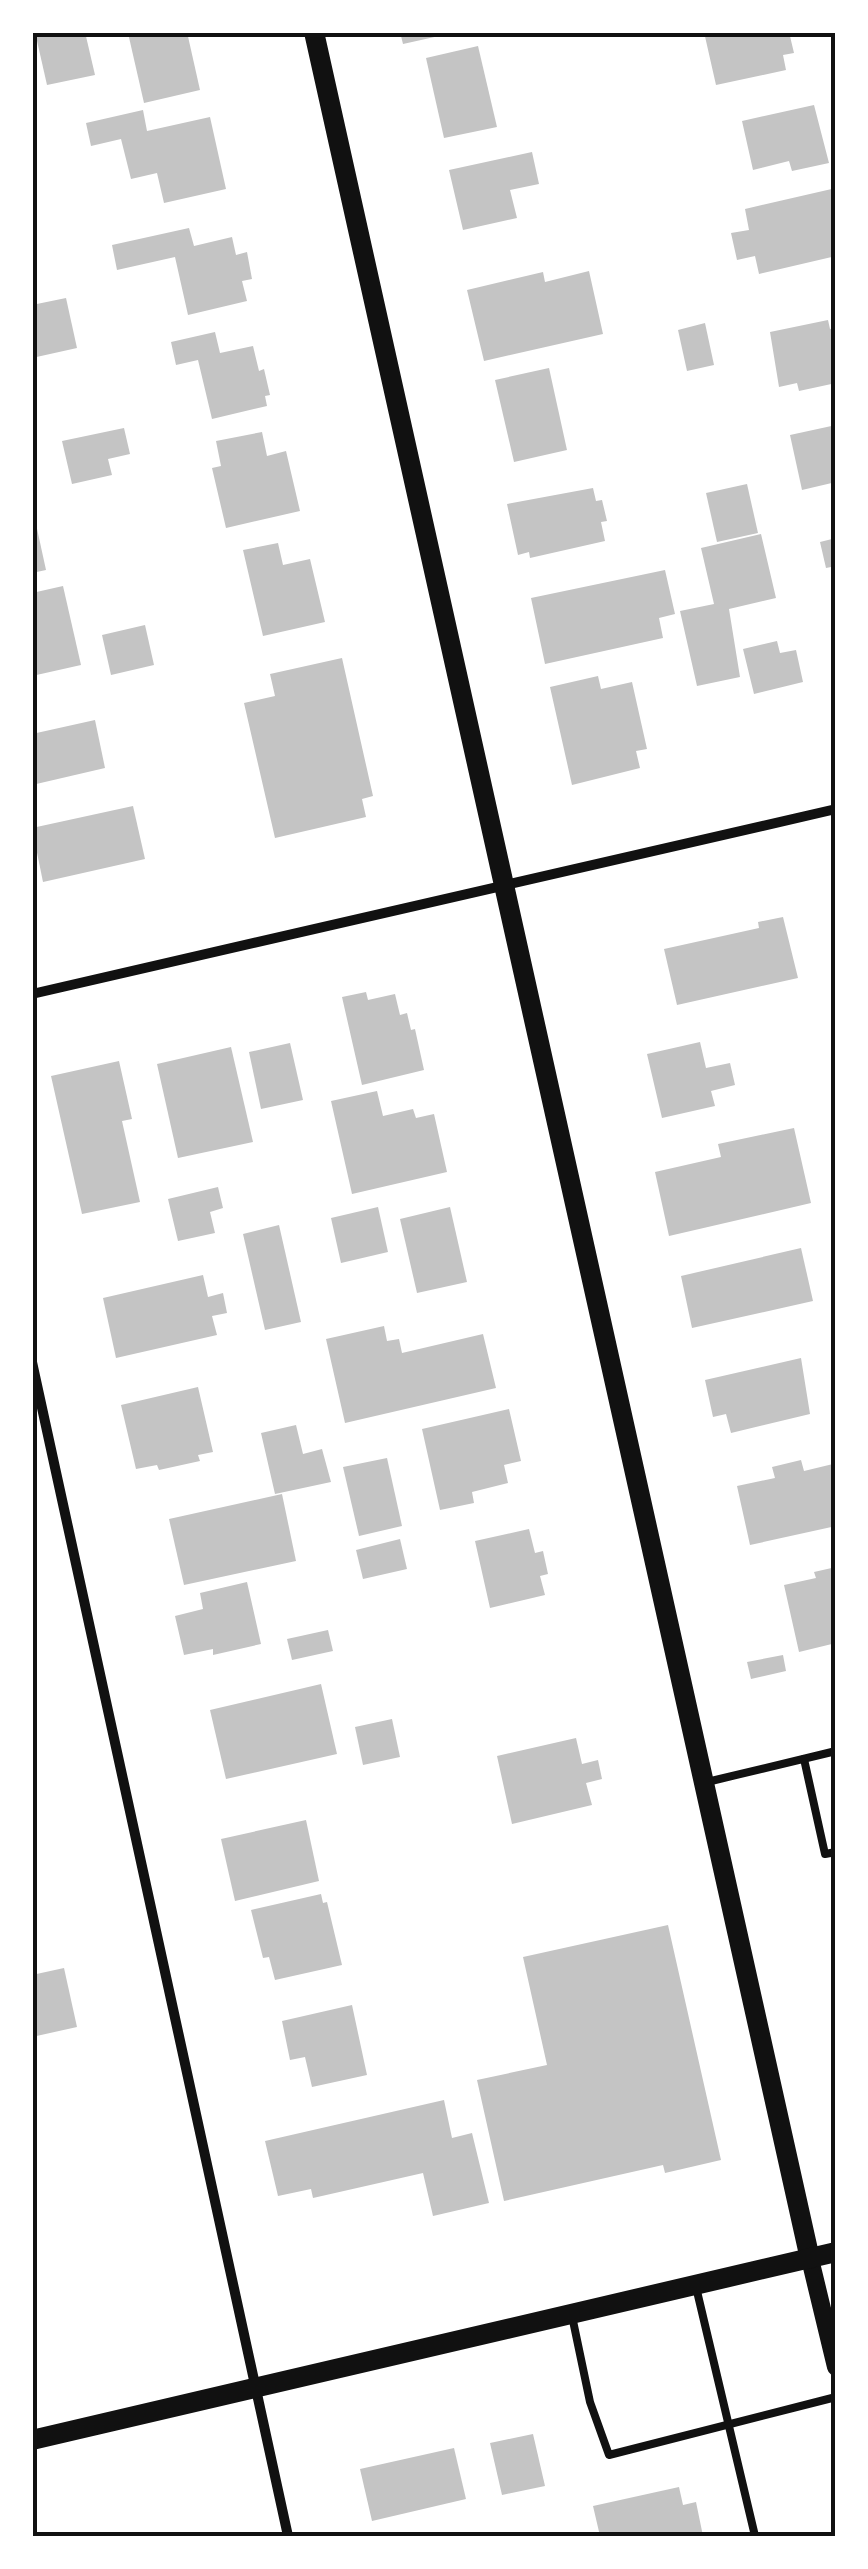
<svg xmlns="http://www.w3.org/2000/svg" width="868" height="2569" font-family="'IBM Plex Sans',sans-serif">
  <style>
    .building { fill: #c4c4c4 }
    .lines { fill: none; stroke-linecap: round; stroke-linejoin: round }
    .service { stroke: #111; stroke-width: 8 }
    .minor { stroke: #111; stroke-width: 10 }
    .tertiary { stroke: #111; stroke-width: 18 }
    .secondary { stroke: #111; stroke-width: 20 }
    .neatline { fill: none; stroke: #111; stroke-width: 4 }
  </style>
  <rect width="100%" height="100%" fill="#fff"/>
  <g class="building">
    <polygon points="35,32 85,32 95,75 47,85"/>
    <polygon points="187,32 200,90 144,103 128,33"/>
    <polygon points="400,32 448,32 448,34 403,44"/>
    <polygon points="704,32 789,32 794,53 783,55 786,70 716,85"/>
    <polygon points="478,46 497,127 444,138 426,58"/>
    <polygon points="814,105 829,163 792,171 789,161 753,170 742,121"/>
    <polygon points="143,110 147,131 210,117 226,189 164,203 157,173 131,179 121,139 91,146 86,123"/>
    <polygon points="532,152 539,184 510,190 517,218 463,230 449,170"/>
    <polygon points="836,188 836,256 759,274 755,256 737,260 731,233 749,230 745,209"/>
    <polygon points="189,228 194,246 232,237 236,255 247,252 252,279 242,281 247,301 188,315 175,257 117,270 112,245"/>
    <polygon points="589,271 603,334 484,361 467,290 543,272 545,282"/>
    <polygon points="66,298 77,348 32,358 32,305"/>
    <polygon points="828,320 830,329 836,328 836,383 799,391 797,383 779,387 770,332"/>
    <polygon points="705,323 714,365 687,371 678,330"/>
    <polygon points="215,332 220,353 253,346 259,371 264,369 270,395 265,396 267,406 212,419 198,360 176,365 171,342"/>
    <polygon points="549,368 567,450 514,462 495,380"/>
    <polygon points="836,425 836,482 802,490 790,435"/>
    <polygon points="124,428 130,454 108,459 112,475 72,484 62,441"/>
    <polygon points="262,432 267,456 286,451 300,511 226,528 212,468 221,466 216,441"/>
    <polygon points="747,484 758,533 717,542 706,493"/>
    <polygon points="593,488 596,501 602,500 607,521 601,522 605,541 530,558 529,552 518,555 507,504"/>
    <polygon points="36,524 46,570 32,573 32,525"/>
    <polygon points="761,534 776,598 729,609 740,677 697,686 680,611 714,604 701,548"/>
    <polygon points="836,538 836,566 826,568 820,542"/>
    <polygon points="278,543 283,565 310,559 325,622 263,636 243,550"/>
    <polygon points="665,570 675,614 659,618 663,638 545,664 531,598"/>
    <polygon points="63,586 81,665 32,676 32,593"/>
    <polygon points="145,625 154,665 111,675 102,635"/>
    <polygon points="777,641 780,653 796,650 803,682 754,694 743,649"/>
    <polygon points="342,658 373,796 362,799 366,817 275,838 244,703 275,696 270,674"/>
    <polygon points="598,676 601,689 632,682 647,749 636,751 640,768 572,785 550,687"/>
    <polygon points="95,720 105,768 32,785 32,734"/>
    <polygon points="133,806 145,859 43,882 32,828"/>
    <polygon points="783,917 798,978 677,1005 664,949 759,928 758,922"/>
    <polygon points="366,992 368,1000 395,994 400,1015 407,1013 411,1030 415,1029 424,1070 362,1085 342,997"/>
    <polygon points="700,1042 706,1068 730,1063 735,1085 711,1091 715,1106 662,1118 647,1054"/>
    <polygon points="290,1043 303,1100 261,1109 249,1052"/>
    <polygon points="231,1047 253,1142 178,1158 157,1064"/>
    <polygon points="119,1061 132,1119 122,1121 140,1202 82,1214 51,1076"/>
    <polygon points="377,1091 383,1116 413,1109 416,1118 434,1114 447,1172 352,1194 331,1101"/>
    <polygon points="794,1128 811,1203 669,1236 655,1172 721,1157 718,1144"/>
    <polygon points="218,1187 223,1208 210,1212 215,1233 178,1241 168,1199"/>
    <polygon points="378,1207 388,1252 341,1263 331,1218"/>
    <polygon points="450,1207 467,1282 417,1293 400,1219"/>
    <polygon points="279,1225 301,1322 265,1330 243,1234"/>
    <polygon points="801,1248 813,1301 692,1328 681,1276"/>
    <polygon points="203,1275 208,1297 223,1293 227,1313 212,1316 217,1335 116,1358 103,1298"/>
    <polygon points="384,1326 387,1341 399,1339 402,1353 483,1334 496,1388 345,1423 326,1339"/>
    <polygon points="801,1358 810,1414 731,1433 726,1414 713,1417 705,1380"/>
    <polygon points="198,1387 213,1452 198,1455 200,1461 159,1470 157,1465 136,1469 121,1405"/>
    <polygon points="509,1409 521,1461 504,1465 508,1483 472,1492 474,1503 440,1510 422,1429"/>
    <polygon points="296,1425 303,1454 322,1449 331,1482 275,1494 261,1433"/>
    <polygon points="387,1458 402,1526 359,1536 343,1467"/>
    <polygon points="801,1460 804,1471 833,1464 836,1526 750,1545 737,1486 775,1478 772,1467"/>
    <polygon points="282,1494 296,1561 184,1585 169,1519"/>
    <polygon points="529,1529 535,1553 543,1551 548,1574 540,1576 545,1595 490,1608 475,1541"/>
    <polygon points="400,1539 407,1569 363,1579 356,1550"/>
    <polygon points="836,1567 836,1643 799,1652 784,1585 816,1578 814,1572"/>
    <polygon points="247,1582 261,1644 213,1655 213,1649 184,1655 175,1616 203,1609 200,1593"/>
    <polygon points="328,1630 333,1651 292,1660 287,1639"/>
    <polygon points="783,1655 786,1671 751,1679 747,1662"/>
    <polygon points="321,1684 337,1754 226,1779 210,1710"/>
    <polygon points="392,1719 400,1757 363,1765 355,1727"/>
    <polygon points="576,1738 582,1764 598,1760 602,1779 586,1783 592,1805 512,1824 497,1756"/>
    <polygon points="306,1820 319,1881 235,1901 221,1839"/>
    <polygon points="321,1894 323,1903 327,1902 342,1965 275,1980 269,1957 263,1958 251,1910"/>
    <polygon points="668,1925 721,2160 665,2173 663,2165 504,2201 477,2080 547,2065 523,1957"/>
    <polygon points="64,1968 77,2027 32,2037 32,1975"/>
    <polygon points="352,2005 367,2075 312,2087 305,2057 290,2060 282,2021"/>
    <polygon points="444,2100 452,2138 472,2133 489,2203 433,2216 423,2173 313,2198 311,2189 278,2196 265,2141"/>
    <polygon points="533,2434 545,2486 502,2495 490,2443"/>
    <polygon points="454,2448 466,2499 372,2521 360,2469"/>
    <polygon points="679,2487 683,2505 696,2502 703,2536 600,2536 593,2506"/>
  </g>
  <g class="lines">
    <g class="service">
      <polyline points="804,1759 825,1854 836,1852"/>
      <polyline points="707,1782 836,1751"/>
      <polyline points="696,2287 755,2536"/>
      <polyline points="572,2316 590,2402 609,2455 836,2397"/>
    </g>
    <g class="minor">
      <polyline points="32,994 836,809"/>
      <polyline points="32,1362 288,2536"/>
    </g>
    <polyline class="tertiary" points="810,2259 836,2367"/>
    <g class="secondary">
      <polyline points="314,32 810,2259"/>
      <polyline points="32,2440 836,2252"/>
    </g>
  </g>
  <rect width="868" height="2569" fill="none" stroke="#ffffff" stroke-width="70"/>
  <rect x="35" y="35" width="798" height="2499" class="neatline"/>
</svg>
